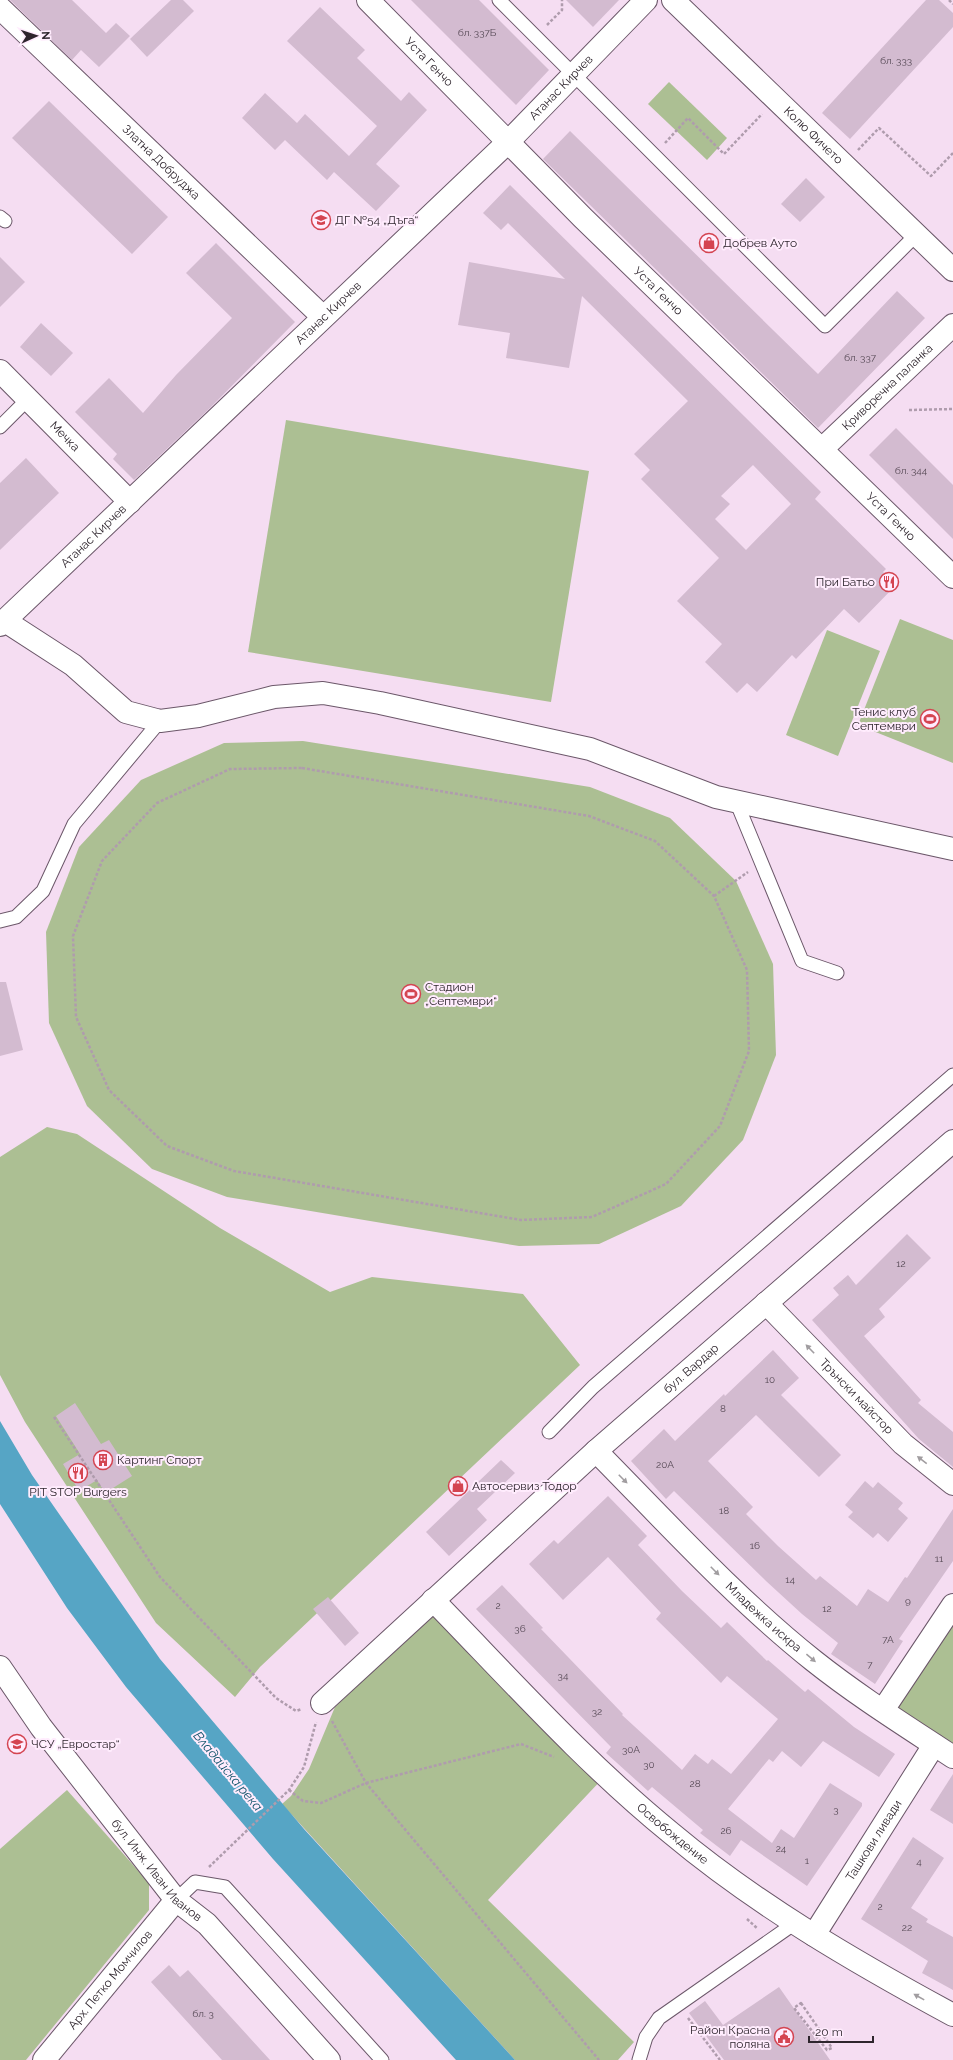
<svg xmlns="http://www.w3.org/2000/svg" width="953" height="2060" font-family="Raleway,sans-serif">
  <style>
    .green { fill: #acbf93 }
    .water { fill: #56a5c5 }
    .building { fill: #d3bbd0; fill-rule: evenodd }
    .lines { fill: none; stroke-linecap: round; stroke-linejoin: round }
    .service-casing { stroke: #6b5769; stroke-width: 15 }
    .minor-casing { stroke: #6b5769; stroke-width: 24 }
    .path { stroke: #af9cad; stroke-width: 2.5; stroke-dasharray: 3 2; stroke-linecap: butt }
    .service { stroke: #fff; stroke-width: 13 }
    .minor { stroke: #fff; stroke-width: 22 }
    .oneway { fill: #a19da0 }
    .labels { text-anchor: middle; dominant-baseline: central; stroke-width: 4; stroke-linejoin: round; paint-order: stroke }
    .number-label { font-size: 10px; fill: #574a56 }
    .street-label { font-size: 12px; fill: #2e252d; stroke: #ffecfd }
    .poi-label { font-size: 12px; fill: #2e252d; stroke: #ffecfd; text-anchor: start }
    .water-label { font-size: 13px; font-style: italic; fill: #12546b; stroke: #ffecfd }
  </style>
  <rect width="100%" height="100%" fill="#f5ddf2"/>
  <g class="green">
    <polygon points="669,82 727,138 707,160 648,104"/>
    <polygon points="286,420 589,471 551,702 248,652"/>
    <polygon points="900,619 953,640 953,763 858,725"/>
    <polygon points="827,630 880,651 838,756 786,735"/>
    <polygon points="303,741 590,787 670,818 736,881 773,964 776,1055 743,1140 681,1206 599,1244 519,1246 227,1197 152,1169 87,1106 49,1023 46,932 79,847 141,780 224,743"/>
    <polygon points="47,1127 77,1134 220,1228 330,1292 372,1277 523,1294 580,1365 260,1667 235,1697 156,1623 25,1422 0,1375 0,1157"/>
    <polygon points="953,1605 953,1757 883,1710"/>
    <polygon points="434,1613 605,1776 488,1900 634,2042 618,2060 515,2060 282,1804 291,1796 309,1769 335,1707"/>
    <polygon points="67,1790 149,1883 149,1910 26,2060 0,2060 0,1849"/>
  </g>
  <polygon class="water" points="0,1421 32,1475 160,1659 304,1829 515,2060 456,2060 273,1859 126,1687 67,1608 0,1504"/>
  <g class="building">
    <polygon points="10,0 72,0 106,33 116,23 130,36 99,67 81,50 72,60"/>
    <polygon points="171,0 183,0 194,11 147,57 130,39"/>
    <polygon points="411,0 479,0 549,70 516,105"/>
    <polygon points="566,0 619,0 593,27"/>
    <polygon points="926,0 939,0 953,13 953,27 850,139 822,113"/>
    <polygon points="320,7 365,50 357,58 401,101 409,92 427,110 376,164 400,186 376,211 334,172 327,180 285,140 275,150 242,118 265,93 297,123 305,114 349,156 377,126 287,41"/>
    <polygon points="49,101 168,217 132,254 12,138"/>
    <polygon points="570,131 818,374 897,291 925,318 818,428 543,159"/>
    <polygon points="806,178 825,197 800,222 781,204"/>
    <path d="M510,185L821,492L815,499L886,569L883,572L896,585L859,623L844,609L796,659L792,655L757,692L747,683L737,693L705,662L722,644L677,601L719,558L641,479L650,470L634,454L688,401L582,296L569,368L506,358L510,333L458,325L469,262L565,279L508,223L501,230L483,213ZM753,465L791,504L746,550L715,519L730,504L721,496Z"/>
    <polygon points="216,243 295,322 210,408 134,480 113,459 117,454 75,412 109,378 143,413 176,375 232,318 186,273"/>
    <polygon points="0,257 25,282 0,307"/>
    <polygon points="41,323 73,353 51,376 20,347"/>
    <polygon points="896,428 953,485 953,539 869,455"/>
    <polygon points="26,458 59,493 0,550 0,483"/>
    <polygon points="0,982 6,982 23,1050 0,1056"/>
    <polygon points="907,1234 931,1258 879,1309 885,1317 864,1336 921,1400 918,1403 953,1432 953,1467 919,1439 812,1320 839,1295 833,1288 848,1275 856,1285"/>
    <polygon points="773,1350 799,1378 781,1395 841,1455 819,1477 756,1415 708,1461 753,1507 746,1514 778,1546 816,1580 820,1576 857,1606 868,1589 888,1602 905,1577 907,1578 953,1509 953,1561 899,1639 903,1641 875,1684 831,1654 838,1643 802,1614 766,1581 674,1491 666,1499 631,1461 664,1429 675,1441 724,1394 725,1396"/>
    <polygon points="75,1403 101,1444 109,1440 132,1476 105,1493 97,1480 79,1491 63,1464 80,1454 56,1416"/>
    <polygon points="501,1460 515,1473 477,1509 487,1520 449,1556 426,1532"/>
    <polygon points="865,1481 873,1488 878,1482 903,1503 898,1509 908,1518 888,1542 878,1533 873,1538 848,1517 853,1512 845,1505"/>
    <polygon points="608,1496 647,1536 638,1545 682,1591 721,1628 727,1622 767,1661 768,1660 805,1692 808,1689 854,1727 895,1754 879,1777 823,1741 801,1767 782,1751 773,1762 769,1759 728,1809 772,1843 781,1829 794,1838 830,1783 862,1803 862,1806 807,1886 741,1840 730,1856 700,1833 703,1830 652,1787 648,1791 606,1753 611,1747 476,1609 502,1585 543,1628 541,1629 623,1714 622,1715 682,1770 695,1754 708,1764 712,1759 731,1774 778,1719 727,1676 721,1683 656,1619 661,1613 608,1557 563,1600 529,1564 554,1540 558,1544"/>
    <polygon points="328,1597 359,1633 345,1646 313,1609"/>
    <polygon points="953,1774 953,1824 930,1810"/>
    <polygon points="913,1837 944,1858 911,1908 928,1919 926,1922 953,1937 953,1990 922,1973 928,1961 861,1919"/>
    <polygon points="169,1965 180,1977 188,1970 270,2060 222,2060 151,1982"/>
    <polygon points="779,1987 830,2060 724,2060 689,2013 705,2001 723,2025"/>
  </g>
  <g class="lines">
    <defs>
      <g id="service">
        <polyline points="499,0 825,326 916,235"/>
        <polyline points="0,217 5,221"/>
        <polyline points="0,427 28,399"/>
        <polyline points="736,801 802,961 837,973"/>
        <polyline points="0,921 16,917 43,891 74,824 160,721"/>
        <polyline points="549,1432 593,1387 953,1075"/>
        <polyline points="176,1900 195,1882 225,1887 382,2060"/>
        <polyline points="639,2060 646,2037 659,2018 795,1923"/>
      </g>
      <g id="minor">
        <path id="s1" d="M368,0L583,218L953,577"/>
        <path id="s2" d="M673,0L953,270"/>
        <path id="s3" d="M0,8L323,317"/>
        <path id="s4" d="M0,371L130,502"/>
        <path id="s5" d="M822,449L953,325"/>
        <polyline points="5,621 73,665 126,712 160,721 198,716 274,697 323,693 380,703 590,749 716,797 953,849"/>
        <path id="s6" d="M0,625L507,143L646,0"/>
        <path id="s7" d="M766,1303L903,1444L953,1484"/>
        <path id="s8" d="M596,1451C667,1523 735,1598 814,1661C858,1696 906,1726 953,1757"/>
        <path id="s9" d="M433,1600C510,1679 585,1763 671,1833C757,1905 855,1962 953,2015"/>
        <path id="s10" d="M0,1667L41,1727L176,1900L207,1924L329,2060"/>
        <path id="s11" d="M322,1703L596,1451L953,1141"/>
        <polyline points="883,1710 953,1605"/>
        <path id="s12" d="M814,1935L934,1745"/>
        <path id="s13" d="M44,2060L176,1900"/>
      </g>
    </defs>
    <use href="#service" class="service-casing"/>
    <use href="#minor" class="minor-casing"/>
    <g class="path">
      <polyline points="949,0 953,4"/>
      <polyline points="547,25 562,10 562,0"/>
      <polyline points="665,143 688,118 724,154 762,114"/>
      <polyline points="858,150 879,128 931,176 953,153"/>
      <polyline points="909,410 953,409"/>
      <polygon points="302,768 589,816 655,841 714,896 747,970 749,1051 720,1126 666,1184 592,1217 521,1220 234,1171 167,1146 109,1090 76,1017 73,936 102,861 157,803 230,769"/>
      <polyline points="714,896 748,872"/>
      <polyline points="54,1417 160,1577 276,1698 296,1711 302,1709"/>
      <polyline points="332,1721 366,1783 599,2060"/>
      <polyline points="289,1790 303,1801 321,1803 366,1783 521,1744 554,1757"/>
      <polyline points="209,1867 289,1790 304,1767 316,1722"/>
      <polyline points="747,1919 758,1929"/>
      <polygon points="801,2003 832,2048 827,2050 794,2008"/>
      <polyline points="688,2018 720,2060"/>
    </g>
    <use href="#service" class="service"/>
    <use href="#minor" class="minor"/>
  </g>
  <defs><path id="oneway-solid" d="M-6-.8H1V-3.2L6.5 0L1 3.2V.8H-6Z"/></defs>
  <g class="oneway">
    <use href="#oneway-solid" transform="translate(810 1349) rotate(-134)"/>
    <use href="#oneway-solid" transform="translate(922 1460) rotate(-142)"/>
    <use href="#oneway-solid" transform="translate(623 1479) rotate(45)"/>
    <use href="#oneway-solid" transform="translate(715 1571) rotate(45)"/>
    <use href="#oneway-solid" transform="translate(811 1658) rotate(40)"/>
    <use href="#oneway-solid" transform="translate(919 1997) rotate(-151)"/>
  </g>
  <defs>
    <symbol id="school-ring" viewBox="-11 -11 22 22"><circle r="9.5" fill="#ffecfd" stroke="#d44451" stroke-width="1.5"/><path d="M0-5L7-2L0 1L-7-2ZM-4 1L0 2.5L4 1V4Q0 6-4 4Z" fill="#d44451"/></symbol>
    <symbol id="shop-ring" viewBox="-11 -11 22 22"><circle r="9.5" fill="#ffecfd" stroke="#d44451" stroke-width="1.5"/><path d="M-5-2.5h2.3a2.7 3.5 0 0 1 5.4 0H5L5.5 6h-11ZM-1.5-2.5h3a1.5 2.3 0 0 0-3 0Z" fill="#d44451"/></symbol>
    <symbol id="restaurant-ring" viewBox="-11 -11 22 22"><circle r="9.5" fill="#ffecfd" stroke="#d44451" stroke-width="1.5"/><path d="M-5-6h1v4h1v-4h1v4h1v-4h1v5L-1.5 .5V6h-2V.5L-5-1ZM5-6V6H3V1.5H1.5Q1.5-4 5-6Z" fill="#d44451"/></symbol>
    <symbol id="stadium-ring" viewBox="-11 -11 22 22"><circle r="9.5" fill="#ffecfd" stroke="#d44451" stroke-width="1.5"/><path d="M0-5a6.5 5 0 1 0 0 10a6.5 5 0 1 0 0-10ZM-3.5-1.8h7v3.6h-7Z" fill="#d44451"/></symbol>
    <symbol id="building-ring" viewBox="-11 -11 22 22"><circle r="9.5" fill="#ffecfd" stroke="#d44451" stroke-width="1.5"/><path d="M-4-6H4V6H1V3H-1V6H-4ZM-2.5-4.3h1.7v1.8h-1.7ZM.8-4.3h1.7v1.8H.8ZM-2.5-1h1.7V.8h-1.7ZM.8-1h1.7V.8H.8Z" fill="#d44451"/></symbol>
    <symbol id="civic-ring" viewBox="-11 -11 22 22"><circle r="9.5" fill="#ffecfd" stroke="#d44451" stroke-width="1.5"/><path d="M-.6-6.5H3V-4.5H.6V-3L4-1V1h2V6H-6V1h2V-1L-.6-3ZM-1.2 2.5V6h2.4V2.5Z" fill="#d44451"/></symbol>
  </defs>
  <g fill-rule="evenodd">
    <use href="#school-ring" x="310" y="209" width="22" height="22"/>
    <use href="#shop-ring" x="698" y="232" width="22" height="22"/>
    <use href="#restaurant-ring" x="878" y="571" width="22" height="22"/>
    <use href="#stadium-ring" x="919" y="708" width="22" height="22"/>
    <use href="#stadium-ring" x="400" y="983" width="22" height="22"/>
    <use href="#building-ring" x="92" y="1449" width="22" height="22"/>
    <use href="#restaurant-ring" x="67" y="1462" width="22" height="22"/>
    <use href="#shop-ring" x="447" y="1475" width="22" height="22"/>
    <use href="#school-ring" x="6" y="1733" width="22" height="22"/>
    <use href="#civic-ring" x="773" y="2026" width="22" height="22"/>
  </g>
  <g class="labels">
    <g class="number-label">
      <text x="477" y="32">бл. 337Б</text>
      <text x="896" y="60">бл. 333</text>
      <text x="860" y="357">бл. 337</text>
      <text x="911" y="470">бл. 344</text>
      <text x="901" y="1263">12</text>
      <text x="770" y="1379">10</text>
      <text x="723" y="1408">8</text>
      <text x="665" y="1464">20А</text>
      <text x="724" y="1510">18</text>
      <text x="755" y="1545">16</text>
      <text x="939" y="1558">11</text>
      <text x="790" y="1579">14</text>
      <text x="908" y="1600">9</text>
      <text x="498" y="1605">2</text>
      <text x="827" y="1608">12</text>
      <text x="520" y="1628">36</text>
      <text x="888" y="1639">7А</text>
      <text x="870" y="1664">7</text>
      <text x="563" y="1675">34</text>
      <text x="597" y="1711">32</text>
      <text x="631" y="1749">30А</text>
      <text x="649" y="1764">30</text>
      <text x="695" y="1783">28</text>
      <text x="836" y="1809">3</text>
      <text x="726" y="1830">26</text>
      <text x="781" y="1848">24</text>
      <text x="807" y="1860">1</text>
      <text x="919" y="1861">4</text>
      <text x="880" y="1906">2</text>
      <text x="907" y="1927">22</text>
      <text x="203" y="2013">бл. 3</text>
    </g>
    <g class="street-label">
      <text stroke="none"><textPath href="#s1" startOffset="87">Уста Генчо</textPath></text>
      <text stroke="none"><textPath href="#s6" startOffset="777">Атанас Кирчев</textPath></text>
      <text stroke="none"><textPath href="#s2" startOffset="195">Колю Фичето</textPath></text>
      <text stroke="none"><textPath href="#s3" startOffset="223">Златна Добруджа</textPath></text>
      <text stroke="none"><textPath href="#s1" startOffset="411">Уста Генчо</textPath></text>
      <text stroke="none"><textPath href="#s6" startOffset="453">Атанас Кирчев</textPath></text>
      <text stroke="none"><textPath href="#s5" startOffset="90">Криворечна паланка</textPath></text>
      <text stroke="none"><textPath href="#s4" startOffset="92">Мечка</textPath></text>
      <text stroke="none"><textPath href="#s1" startOffset="735">Уста Генчо</textPath></text>
      <text stroke="none"><textPath href="#s6" startOffset="129">Атанас Кирчев</textPath></text>
      <text stroke="none"><textPath href="#s11" startOffset="498">бул. Вардар</textPath></text>
      <text stroke="none"><textPath href="#s7" startOffset="130">Трънски майстор</textPath></text>
      <text stroke="none"><textPath href="#s8" startOffset="236">Младежка искра</textPath></text>
      <text stroke="none"><textPath href="#s9" startOffset="335">Освобождение</textPath></text>
      <text stroke="none"><textPath href="#s12" startOffset="112">Ташкови ливади</textPath></text>
      <text stroke="none"><textPath href="#s10" startOffset="257">бул. Инж. Иван Иванов</textPath></text>
      <text stroke="none"><textPath href="#s13" startOffset="104">Арх. Петко Момчилов</textPath></text>
    </g>
    <g class="poi-label">
      <text x="335" y="220">ДГ №54 „Дъга“</text>
      <text x="723" y="243">Добрев Ауто</text>
      <text x="875" y="582" text-anchor="end">При Батьо</text>
      <text x="916" y="712" text-anchor="end">Тенис клуб<tspan x="916" dy="14">Септември</tspan></text>
      <text x="425" y="987">Стадион<tspan x="425" dy="14">„Септември“</tspan></text>
      <text x="117" y="1460">Картинг Спорт</text>
      <text x="472" y="1486">Автосервиз Тодор</text>
      <text x="78" y="1492" text-anchor="middle">PIT STOP Burgers</text>
      <text x="31" y="1744">ЧСУ „Евростар“</text>
      <text x="770" y="2030" text-anchor="end">Район Красна<tspan x="770" dy="14">поляна</tspan></text>
    </g>
    <g class="water-label">
      <text transform="translate(228 1771) rotate(50)">Владайска река</text>
    </g>
  </g>
  <g transform="translate(36 36) rotate(87)" stroke="#ffecfd" stroke-width="3" paint-order="stroke">
  <path d="M0-3L7 15L0 10L-7 15Z" fill="#2e252d"/>
  <text y="-6" font-size="11" font-weight="bold" text-anchor="middle" fill="#2e252d">N</text>
  </g>
  <path d="M809 2036v6h64v-6" fill="none" stroke="#2e252d" stroke-width="2"/>
  <text x="815" y="2036" font-size="12" fill="#2e252d" stroke="#ffecfd" stroke-width="3" paint-order="stroke">20 m</text>
</svg>
